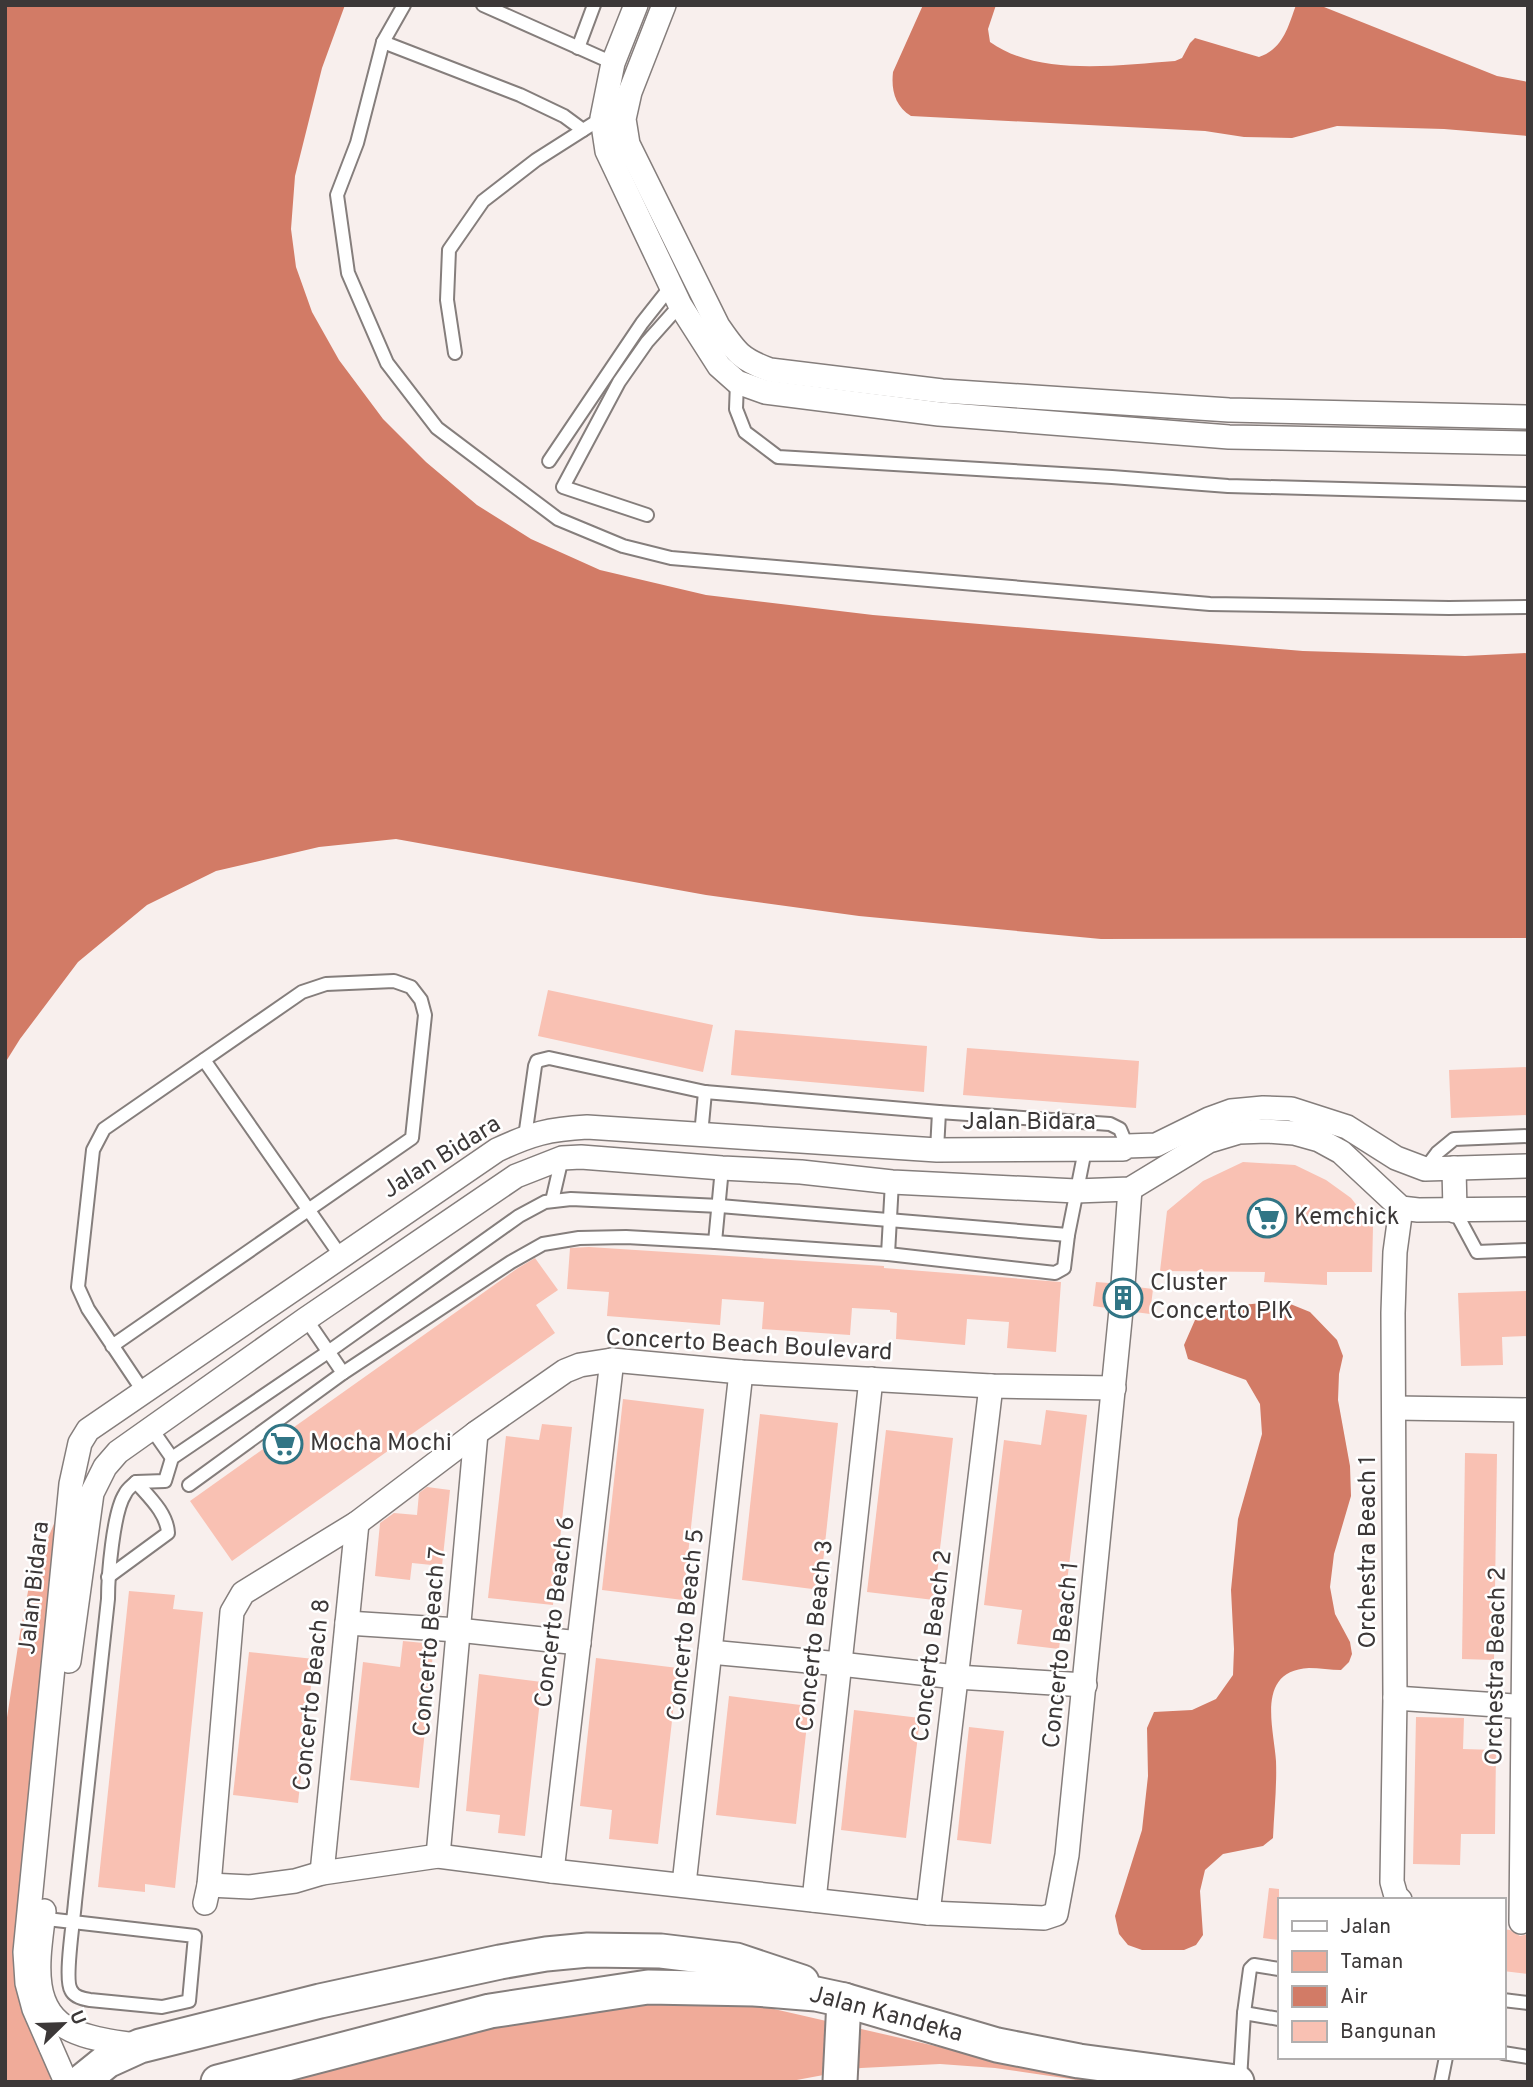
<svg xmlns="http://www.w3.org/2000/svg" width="1533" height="2087" font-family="Overpass,sans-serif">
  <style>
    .green { fill: #f0ab99 }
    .water { fill: #d27b66 }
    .building { fill: #f9c1b3 }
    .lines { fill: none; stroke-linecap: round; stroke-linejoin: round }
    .lane-casing { stroke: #857e7c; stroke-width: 16 }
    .street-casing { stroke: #857e7c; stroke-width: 26 }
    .secondary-casing { stroke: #857e7c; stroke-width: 37 }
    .lane { stroke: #fff; stroke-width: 12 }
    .street { stroke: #fff; stroke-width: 23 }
    .secondary { stroke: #fff; stroke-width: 33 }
    .labels { text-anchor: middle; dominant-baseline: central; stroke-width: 5; stroke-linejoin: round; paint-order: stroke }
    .street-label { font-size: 24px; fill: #3c3838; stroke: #fff }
    .poi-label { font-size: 24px; fill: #3c3838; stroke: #fff; text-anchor: start }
  </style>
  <rect width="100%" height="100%" fill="#f8efed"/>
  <g class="green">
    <polygon points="61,1507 45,1635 14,1948 18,1978 59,2077 42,2082 5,2082 6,1724 20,1633 30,1581"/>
    <polygon points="743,2002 953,2050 1181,2082 1091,2082 995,2068 940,2064 861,2068 786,2082 248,2082 579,2003"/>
  </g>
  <g class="water">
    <polygon points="5,5 345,5 322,68 295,176 291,229 296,267 312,312 339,360 383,419 426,462 477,505 531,539 600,570 706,595 873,615 1303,651 1465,656 1528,653 1528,938 1101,939 859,916 706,895 396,839 319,847 216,871 147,905 78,962 20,1039 5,1063"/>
    <path d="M923,5H996L988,29L990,42C1039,77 1119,65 1175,61L1182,58L1190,43L1195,38L1259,57C1283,49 1288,27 1296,5H1319L1497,76L1528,82V136L1444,129L1337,126L1292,138L1244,137L1205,131L911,116C895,106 891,90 893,72Z"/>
    <path d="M1283,1301L1310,1312L1337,1340L1343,1356L1339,1374L1338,1400L1350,1466L1351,1496L1334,1554L1330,1587L1335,1614L1350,1642L1352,1654L1349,1662L1341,1670C1331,1670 1319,1668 1309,1668C1255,1671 1274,1728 1276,1761C1277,1787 1274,1813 1273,1838L1263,1846L1223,1854L1205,1870L1200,1891L1203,1935L1196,1945L1184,1950H1142L1128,1945L1119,1934L1115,1916L1142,1830L1148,1776L1147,1728L1154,1712L1192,1710L1216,1699L1233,1675L1234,1649L1231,1590L1238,1519L1262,1434L1260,1404L1246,1380L1188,1359L1184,1345L1195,1320C1227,1305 1249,1304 1283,1301Z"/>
  </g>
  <g class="building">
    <polygon points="548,990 713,1025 703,1072 538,1036"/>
    <polygon points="735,1030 927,1046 924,1092 731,1075"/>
    <polygon points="967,1048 1139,1061 1136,1108 963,1095"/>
    <polygon points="1528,1067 1528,1115 1451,1118 1449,1070"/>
    <polygon points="1243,1162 1295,1165 1326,1180 1351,1198 1373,1226 1372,1272 1327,1272 1327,1285 1264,1282 1265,1272 1160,1271 1167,1211 1203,1181"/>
    <polygon points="589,1247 884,1266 884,1268 1061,1282 1056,1352 1007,1348 1009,1322 967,1319 965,1345 896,1339 897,1313 890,1312 890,1310 852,1308 850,1335 762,1329 764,1302 722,1299 720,1325 607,1316 609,1292 567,1289 570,1248"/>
    <polygon points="535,1258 558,1290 536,1305 555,1333 232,1561 190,1501 518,1268"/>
    <polygon points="1096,1282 1109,1283 1111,1292 1116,1297 1110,1301 1107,1308 1093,1306"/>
    <polygon points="1137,1287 1153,1289 1150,1314 1135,1312 1133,1304 1128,1298 1134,1293"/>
    <polygon points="1528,1291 1528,1336 1502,1337 1503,1365 1461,1366 1458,1293"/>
    <polygon points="623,1399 704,1409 683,1600 602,1590"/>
    <polygon points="1046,1410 1087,1415 1059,1649 1017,1644 1022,1610 984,1605 1004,1440 1041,1445"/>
    <polygon points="760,1414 838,1423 820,1590 742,1580"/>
    <polygon points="542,1424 572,1427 553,1605 488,1598 506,1436 539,1440"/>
    <polygon points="886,1430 953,1438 934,1600 867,1592"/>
    <polygon points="1465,1453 1497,1454 1494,1660 1462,1659"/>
    <polygon points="427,1487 450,1490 442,1566 412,1563 410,1580 375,1576 380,1523 394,1513 417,1515 419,1493"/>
    <polygon points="129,1591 175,1595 173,1609 203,1612 175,1888 145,1884 145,1892 98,1887"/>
    <polygon points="403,1641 434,1644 419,1788 350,1780 363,1662 400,1667"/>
    <polygon points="249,1652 314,1659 298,1803 233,1795"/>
    <polygon points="596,1658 678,1668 658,1844 609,1839 612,1810 580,1806"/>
    <polygon points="479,1674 542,1682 525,1836 498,1833 500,1815 466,1811"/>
    <polygon points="729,1696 809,1706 796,1824 716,1815"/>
    <polygon points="854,1710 920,1718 906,1838 841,1830"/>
    <polygon points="1416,1717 1464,1718 1463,1749 1496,1750 1495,1834 1461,1834 1460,1865 1413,1864"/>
    <polygon points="969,1727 1004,1731 991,1844 957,1840"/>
    <polygon points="1269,1888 1279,1889 1279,1940 1263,1938"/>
    <polygon points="1503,1929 1510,1930 1520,1936 1528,1934 1528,1974 1503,1971"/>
  </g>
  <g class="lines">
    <defs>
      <g id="lane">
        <polyline points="404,5 383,42 357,143 337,195 348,273 387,363 437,428 558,519 623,546 671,558 1210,604 1449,608 1528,607"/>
        <polyline points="483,5 613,63"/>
        <polyline points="383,42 520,95 564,116 583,130"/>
        <polyline points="578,48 594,5"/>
        <polyline points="455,353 447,300 449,250 483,201 536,160 602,118"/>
        <polyline points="737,382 736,409 745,432 778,457 1112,477 1228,486 1528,494"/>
        <polyline points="549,461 642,323 672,285"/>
        <polyline points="647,515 563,487 619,382 647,342 680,305"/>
        <polyline points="204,1060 340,1255"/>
        <polyline points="701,1135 705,1092"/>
        <polyline points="525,1137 535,1066 537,1061 549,1058 705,1092 939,1112 1110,1124 1120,1129 1127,1146"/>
        <polyline points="937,1150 939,1112"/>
        <polyline points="1425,1169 1437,1153 1454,1139 1528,1136"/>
        <polyline points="552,1201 562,1158"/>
        <polyline points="1455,1211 1477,1252 1528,1250"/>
        <polyline points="715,1242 722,1168"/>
        <polyline points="888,1254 892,1182"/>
        <polyline points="306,1319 343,1373"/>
        <polyline points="112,1346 412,1138 425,1015 421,1000 411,987 394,981 326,984 302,992 104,1129 93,1150 78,1287 88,1309 143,1391"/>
        <polyline points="151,1428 172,1458"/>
        <polyline points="189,1485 343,1373 511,1262 543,1244 579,1238 626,1237 715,1242 888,1254 1055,1273 1064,1268 1068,1235 1085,1150"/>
        <path d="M108,1577L168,1533C167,1513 149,1497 136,1482"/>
        <path d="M38,1918L195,1936L189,2001L162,2007L90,2000C83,1999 74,1997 71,1990C64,1979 74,1918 75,1902L108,1599C108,1577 113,1512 125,1494C127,1489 132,1486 136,1482L165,1481L172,1458L328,1352L519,1216L545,1202L571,1199L720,1206L1068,1235"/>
        <polyline points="1503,2000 1528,2003"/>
        <polyline points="1244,2013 1279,2019"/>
        <polyline points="1503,2053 1528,2057"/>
        <polyline points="1240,2080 1244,2013 1250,1969 1254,1965 1279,1969"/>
        <polyline points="1441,2082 1446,2057"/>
      </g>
      <g id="street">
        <polyline points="636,5 613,63 602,118 607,151 680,305 719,366 737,382 765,392 939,414 1229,437 1528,443"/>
        <path d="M664,5L630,92L624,119L628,144L718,326C736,352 740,359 770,370L942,391L1229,410L1528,417"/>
        <polyline points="1454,1168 1455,1211"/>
        <polyline points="1123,1285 1130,1189"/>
        <polyline points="1395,1408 1528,1410"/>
        <polyline points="347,1623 458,1630 579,1643"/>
        <polyline points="710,1652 840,1664 956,1677 1085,1685"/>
        <polyline points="69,1661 92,1493 105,1467 118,1452 306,1319 516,1176 562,1158 581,1157 722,1168 801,1172 892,1182 1076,1191 1130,1189 1209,1141 1239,1132 1267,1131 1294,1133 1319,1140 1341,1152 1401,1208 1418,1210 1528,1209"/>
        <polyline points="1395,1698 1528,1707"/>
        <polyline points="438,1856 476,1433"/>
        <polyline points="552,1871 612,1360"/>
        <polyline points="322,1873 357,1523"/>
        <polyline points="684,1884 741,1372"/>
        <polyline points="209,1885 250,1887 295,1881 322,1873 438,1856 552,1871 928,1913 1044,1918 1056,1914 1067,1855 1121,1310"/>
        <polyline points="814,1900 871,1379"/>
        <polyline points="1400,1900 1396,1896 1392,1882 1395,1698 1393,1313 1395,1252 1401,1208"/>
        <polyline points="205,1903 209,1885 232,1612 243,1593 357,1523 476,1433 565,1371 580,1365 612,1360 741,1372 991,1386 1114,1388"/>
        <path d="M44,1911C40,1951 26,2009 71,2030C92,2040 118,2042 140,2046"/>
        <polyline points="928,1913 991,1386"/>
        <polyline points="1521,1922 1526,1410"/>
        <path d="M66,2082L34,2009L27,1983L25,1952L71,1484L80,1443L88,1430L497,1150C531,1134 549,1129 587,1127L937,1150L1123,1149L1127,1146L1156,1145L1209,1119L1231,1111L1263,1108L1291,1109L1347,1127L1396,1158L1425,1169L1528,1166"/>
      </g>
      <g id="secondary">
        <polyline points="81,2082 107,2061 140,2046 320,2001 500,1962 546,1954 588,1950 661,1951 736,1960 802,1982"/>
        <polyline points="218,2082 490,2011 648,1987 754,1989 816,1994 844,2000 997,2045 1079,2061 1237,2082"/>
        <polyline points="840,2082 844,2000"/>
      </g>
    </defs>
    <use href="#lane" class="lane-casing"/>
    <use href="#street" class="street-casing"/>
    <use href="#secondary" class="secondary-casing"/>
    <use href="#lane" class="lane"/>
    <use href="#street" class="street"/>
    <use href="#secondary" class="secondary"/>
  </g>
  <defs>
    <symbol id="supermarket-ring" viewBox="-11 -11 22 22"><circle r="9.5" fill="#fff" stroke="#317585" stroke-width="1.5"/><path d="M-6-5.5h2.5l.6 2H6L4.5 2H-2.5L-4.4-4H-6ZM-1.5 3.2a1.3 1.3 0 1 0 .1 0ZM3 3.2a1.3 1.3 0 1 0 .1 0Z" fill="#317585"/></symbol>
    <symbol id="building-ring" viewBox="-11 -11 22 22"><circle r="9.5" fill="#fff" stroke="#317585" stroke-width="1.5"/><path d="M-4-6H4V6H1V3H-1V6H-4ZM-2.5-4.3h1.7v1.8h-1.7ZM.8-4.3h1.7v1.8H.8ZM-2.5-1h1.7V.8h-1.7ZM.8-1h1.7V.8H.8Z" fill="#317585"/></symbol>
  </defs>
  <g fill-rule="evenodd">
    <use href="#supermarket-ring" x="1245" y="1196" width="44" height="44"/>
    <use href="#building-ring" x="1101" y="1276" width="44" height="44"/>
    <use href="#supermarket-ring" x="261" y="1422" width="44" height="44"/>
  </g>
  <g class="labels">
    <g class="street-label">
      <text x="1029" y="1123">Jalan Bidara</text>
      <text transform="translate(442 1158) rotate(-32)">Jalan Bidara</text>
      <text transform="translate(749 1346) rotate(3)">Concerto Beach Boulevard</text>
      <text transform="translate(1369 1552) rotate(-90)">Orchestra Beach 1</text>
      <text transform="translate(35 1588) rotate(-84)">Jalan Bidara</text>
      <text transform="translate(556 1612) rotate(-83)">Concerto Beach 6</text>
      <text transform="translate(687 1625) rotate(-84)">Concerto Beach 5</text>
      <text transform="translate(816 1636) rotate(-84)">Concerto Beach 3</text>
      <text transform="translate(431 1642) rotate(-85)">Concerto Beach 7</text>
      <text transform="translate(933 1646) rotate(-83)">Concerto Beach 2</text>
      <text transform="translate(1062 1655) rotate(-84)">Concerto Beach 1</text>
      <text transform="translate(1497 1666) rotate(-89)">Orchestra Beach 2</text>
      <text transform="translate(313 1695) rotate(-84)">Concerto Beach 8</text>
      <text transform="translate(886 2015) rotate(15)">Jalan Kandeka</text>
    </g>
    <g class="poi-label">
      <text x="1294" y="1218">Kemchick</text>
      <text x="1150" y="1284">Cluster<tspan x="1150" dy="28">Concerto PIK</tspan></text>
      <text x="310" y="1444">Mocha Mochi</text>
    </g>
  </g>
  <rect width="1533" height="2087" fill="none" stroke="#3c3838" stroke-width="14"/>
  <rect x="1278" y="1898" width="228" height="161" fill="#ffffff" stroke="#b1afaf" stroke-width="2"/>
  <rect x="1292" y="1921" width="35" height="10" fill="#ffffff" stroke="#b1afaf" stroke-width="2"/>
  <text x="1340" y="1933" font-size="21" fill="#3c3838">Jalan</text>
  <rect x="1292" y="1951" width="35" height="21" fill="#f0ab99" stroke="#b1afaf" stroke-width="2"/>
  <text x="1340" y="1968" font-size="21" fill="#3c3838">Taman</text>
  <rect x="1292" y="1986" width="35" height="21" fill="#d27b66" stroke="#b1afaf" stroke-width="2"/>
  <text x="1340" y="2003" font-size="21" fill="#3c3838">Air</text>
  <rect x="1292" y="2021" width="35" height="21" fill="#f9c1b3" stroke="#b1afaf" stroke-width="2"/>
  <text x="1340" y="2038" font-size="21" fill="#3c3838">Bangunan</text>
  <g transform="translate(63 2024) rotate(67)" stroke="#ffffff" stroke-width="5" paint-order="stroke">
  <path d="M0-5L12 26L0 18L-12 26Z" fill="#3c3838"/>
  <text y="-10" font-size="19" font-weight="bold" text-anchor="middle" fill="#3c3838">U</text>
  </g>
</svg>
